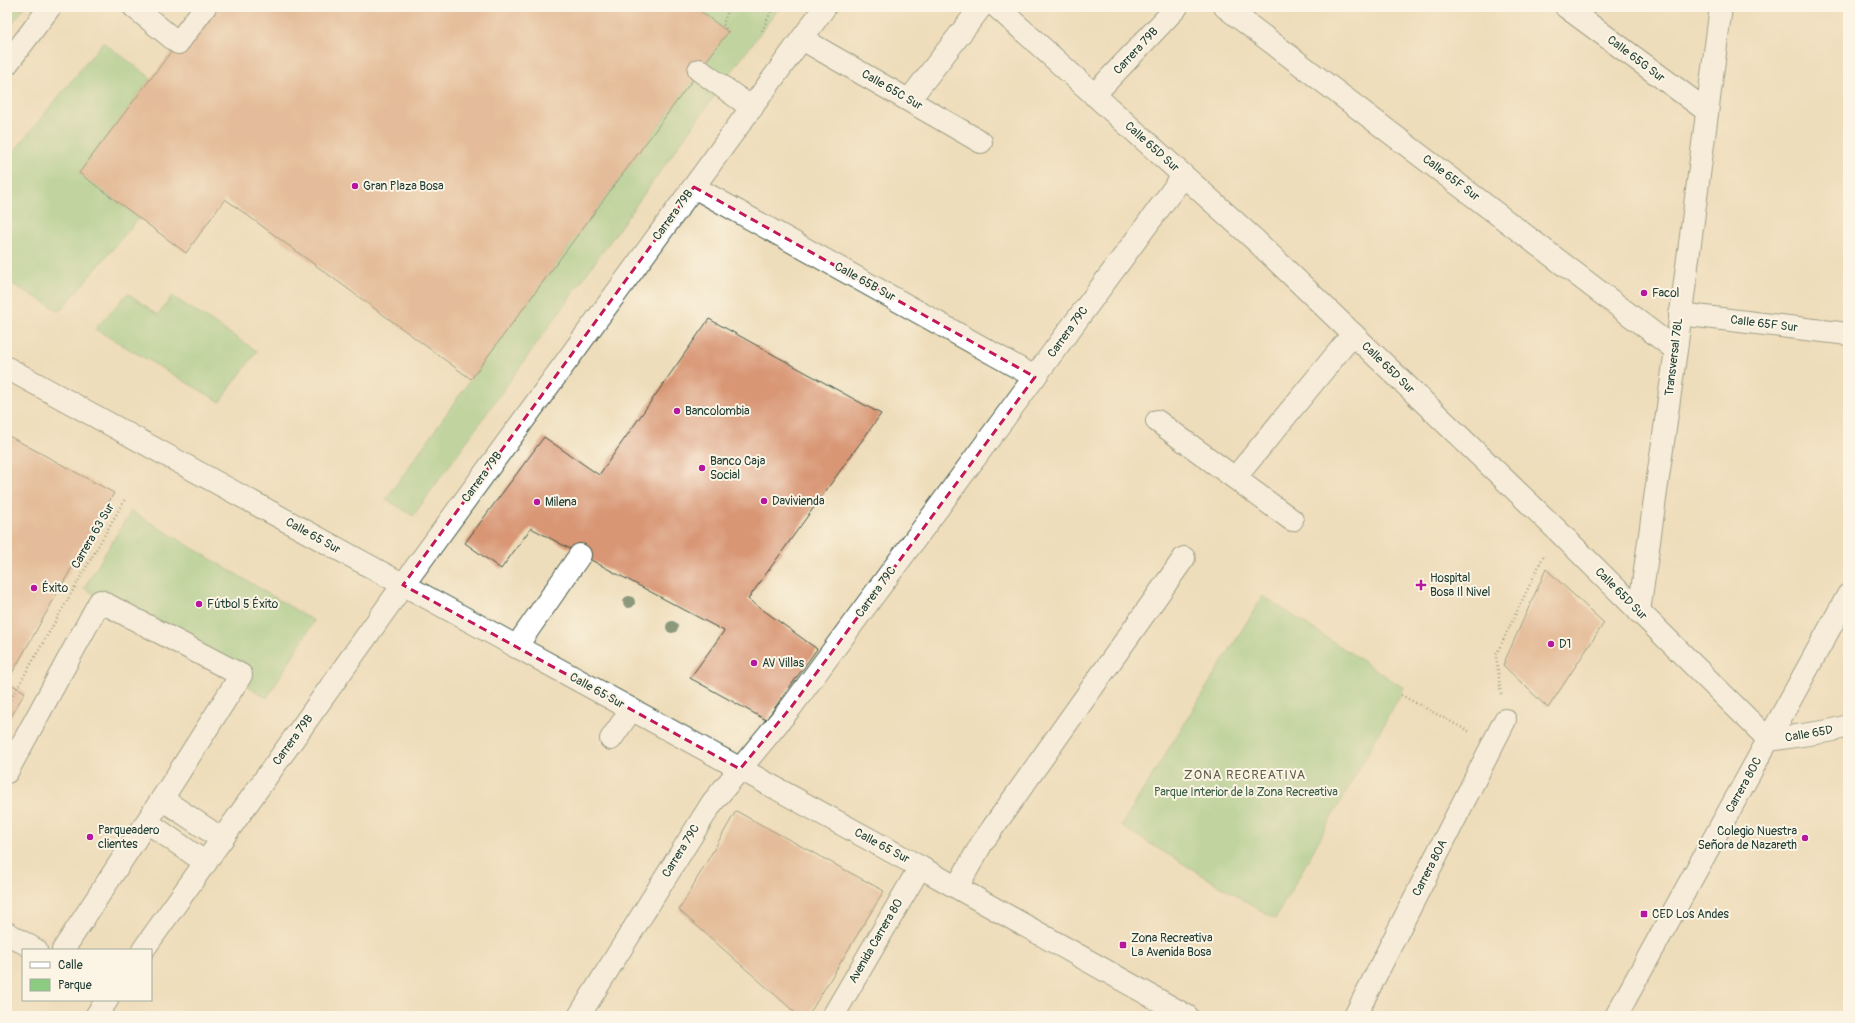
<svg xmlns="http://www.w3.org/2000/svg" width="1855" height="1023" font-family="Pangolin,sans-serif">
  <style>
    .green { fill: #8bcb82; stroke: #55845b }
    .building { fill: #d89674 }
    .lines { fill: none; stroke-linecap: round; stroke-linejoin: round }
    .minor-casing { stroke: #3e5548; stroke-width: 24 }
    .major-casing { stroke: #3e5548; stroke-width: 24 }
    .path { stroke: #3e5548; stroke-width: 2.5; stroke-dasharray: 1 3; stroke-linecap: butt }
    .minor { stroke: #fff; stroke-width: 22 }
    .major { stroke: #fff; stroke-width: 22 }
    .tree { fill: #8b987b }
    .marked { fill: none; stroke: #c2185b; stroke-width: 3; stroke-dasharray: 8 5; stroke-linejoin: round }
    .poi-dot { fill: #b5179e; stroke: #fcf5e5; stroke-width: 1.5 }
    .labels { text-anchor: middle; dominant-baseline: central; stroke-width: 4; stroke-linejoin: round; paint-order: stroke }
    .street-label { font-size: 12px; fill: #1f3d34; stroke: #fcf5e5 }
    .poi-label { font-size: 12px; fill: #1f3d34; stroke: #fcf5e5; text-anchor: start }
    .park-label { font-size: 12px; fill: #3a6048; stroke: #fcf5e5 }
    .neighbourhood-label { font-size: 13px; letter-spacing: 1px; fill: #605c4a; stroke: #fcf5e5 }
  </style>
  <rect width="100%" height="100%" fill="#fcf5e5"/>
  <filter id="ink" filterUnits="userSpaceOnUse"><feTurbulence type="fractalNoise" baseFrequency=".025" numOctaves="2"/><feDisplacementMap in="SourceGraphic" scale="8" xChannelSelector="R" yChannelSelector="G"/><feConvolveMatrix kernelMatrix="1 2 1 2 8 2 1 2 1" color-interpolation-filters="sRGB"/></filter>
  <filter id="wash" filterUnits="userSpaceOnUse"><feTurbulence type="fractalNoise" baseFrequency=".012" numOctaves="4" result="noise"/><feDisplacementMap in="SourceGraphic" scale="16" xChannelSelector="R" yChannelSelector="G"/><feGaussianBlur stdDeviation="0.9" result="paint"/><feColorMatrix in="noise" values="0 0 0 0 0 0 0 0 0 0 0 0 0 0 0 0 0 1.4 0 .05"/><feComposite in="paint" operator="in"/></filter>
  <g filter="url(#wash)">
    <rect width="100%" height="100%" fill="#eeddba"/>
    <g class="green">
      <polygon points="7,7 24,7 7,31"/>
      <polygon points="695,7 780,7 743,56 413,516 386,499 471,379 728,32"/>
      <polygon points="103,42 151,78 79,173 139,218 60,311 7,281 7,160"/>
      <polygon points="128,293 158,315 172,296 257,351 220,402 95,329"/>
      <polygon points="131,511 314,621 267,698 84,588"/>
      <polygon points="1263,596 1404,688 1275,919 1121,826"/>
    </g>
    <g id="blocks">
      <g class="building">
        <polygon points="205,7 695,7 728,32 471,379 225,199 186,253 79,173"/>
        <polygon points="709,319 881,414 748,599 817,649 766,720 690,678 724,631 531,528 501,569 465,543 544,437 599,475"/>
        <polygon points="7,435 114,493 7,682 25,692 7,724"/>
        <polygon points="1546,569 1604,623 1548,708 1503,665"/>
        <polygon points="736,811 884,891 808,1016 799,1016 679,910"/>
      </g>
    </g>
  </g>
  <g filter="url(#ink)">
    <use href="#blocks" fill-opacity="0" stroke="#3e5548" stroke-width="1"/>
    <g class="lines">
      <defs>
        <g id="minor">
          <polyline points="134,7 178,43 205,7"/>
          <polyline points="997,7 1255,240 1556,529 1769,740"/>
          <polyline points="1225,7 1676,350"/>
          <polyline points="1566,7 1707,111"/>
          <polyline points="802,39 981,142"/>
          <polyline points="7,64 50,7"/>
          <polyline points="699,70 752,108"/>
          <polyline points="1094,95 1177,7"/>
          <polyline points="909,100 981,7"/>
          <polyline points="694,187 1035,377"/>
          <polyline points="1680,314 1848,334"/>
          <polyline points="1157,421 1292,520"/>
          <polyline points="1235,478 1353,334"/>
          <polyline points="1639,612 1676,350 1721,7"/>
          <polyline points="516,647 580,555"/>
          <polyline points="611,739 631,710"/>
          <polyline points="1769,740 1829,731 1848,726"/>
          <polyline points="7,772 100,601 241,675 169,788 63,950"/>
          <polyline points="162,799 222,839"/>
          <polyline points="147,822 206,863"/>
          <polyline points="920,867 1187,1016"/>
          <polyline points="957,887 982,843 1184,558"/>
          <polyline points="7,933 36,950"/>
          <polyline points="143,950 403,585 825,7"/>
          <polyline points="96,1016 107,1000"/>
          <polyline points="579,1016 712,803 792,706 1183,176"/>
          <polyline points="1355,1016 1505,720"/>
          <polyline points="1616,1016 1848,595"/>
        </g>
        <polyline id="major" points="7,368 920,867 833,1016"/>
      </defs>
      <use href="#minor" class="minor-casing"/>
      <use href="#major" class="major-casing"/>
      <g class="path">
        <polyline points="762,31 773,7"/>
        <polyline points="728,32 723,24 729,7"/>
        <polyline points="1501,694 1496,655 1544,555"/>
        <polyline points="1401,695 1470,732"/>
        <polyline points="7,706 125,499"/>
      </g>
      <use href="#minor" class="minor"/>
      <use href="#major" class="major"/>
    </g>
    <g class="tree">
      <circle cx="629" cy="602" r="6"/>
      <circle cx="672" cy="627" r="6"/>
    </g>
  </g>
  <path d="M0 0H1855V1023H0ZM694,187L1035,377L792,706L740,769L403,585Z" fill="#eeddba" fill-opacity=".55" fill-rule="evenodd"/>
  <path class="marked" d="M694,187L1035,377L792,706L740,769L403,585Z"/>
  <g class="poi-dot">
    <circle cx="355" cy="186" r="4"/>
    <circle cx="1644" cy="293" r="4"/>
    <circle cx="677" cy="411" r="4"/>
    <circle cx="702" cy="468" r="4"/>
    <circle cx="764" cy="501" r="4"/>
    <circle cx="537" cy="502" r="4"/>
    <path d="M1419 579h4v4h4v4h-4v4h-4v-4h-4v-4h4z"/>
    <circle cx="34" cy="588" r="4"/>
    <circle cx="199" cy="604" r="4"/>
    <circle cx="1551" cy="644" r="4"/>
    <circle cx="754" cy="663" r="4"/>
    <circle cx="90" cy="837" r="4"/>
    <circle cx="1805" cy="838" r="4"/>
    <rect x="1640" y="910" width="8" height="8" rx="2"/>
    <rect x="1119" y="941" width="8" height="8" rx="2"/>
  </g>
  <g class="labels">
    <g class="street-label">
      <text transform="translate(1136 51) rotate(-47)">Carrera 79B</text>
      <text transform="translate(1636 59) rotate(37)">Calle 65G Sur</text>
      <text transform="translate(892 90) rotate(30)">Calle 65C Sur</text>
      <text transform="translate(1152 147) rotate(42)">Calle 65D Sur</text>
      <text transform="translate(1451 178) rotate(37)">Calle 65F Sur</text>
      <text transform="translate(673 215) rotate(-54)">Carrera 79B</text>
      <text transform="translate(865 282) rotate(29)">Calle 65B Sur</text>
      <text transform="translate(1764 324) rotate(7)">Calle 65F Sur</text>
      <text transform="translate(1068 332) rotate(-54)">Carrera 79C</text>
      <text transform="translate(1674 357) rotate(-83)">Transversal 78L</text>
      <text transform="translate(1388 368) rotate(44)">Calle 65D Sur</text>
      <text transform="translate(482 477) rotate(-54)">Carrera 79B</text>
      <text transform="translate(93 536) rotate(-60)">Carrera 63 Sur</text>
      <text transform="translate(313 536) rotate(29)">Calle 65 Sur</text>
      <text transform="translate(876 592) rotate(-54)">Carrera 79C</text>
      <text transform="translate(1621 594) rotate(45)">Calle 65D Sur</text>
      <text transform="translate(597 691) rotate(29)">Calle 65 Sur</text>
      <text transform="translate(1809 734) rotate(-10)">Calle 65D</text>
      <text transform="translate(293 740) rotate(-54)">Carrera 79B</text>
      <text transform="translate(1744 785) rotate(-61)">Carrera 80C</text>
      <text transform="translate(882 846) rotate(28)">Calle 65 Sur</text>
      <text transform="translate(681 851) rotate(-58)">Carrera 79C</text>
      <text transform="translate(1430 868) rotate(-63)">Carrera 80A</text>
      <text transform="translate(876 941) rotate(-60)">Avenida Carrera 80</text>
    </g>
    <g class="poi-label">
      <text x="363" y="186">Gran Plaza Bosa</text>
      <text x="1652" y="293">Facol</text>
      <text x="685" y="411">Bancolombia</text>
      <text x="710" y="461">Banco Caja<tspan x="710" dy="14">Social</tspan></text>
      <text x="772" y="501">Davivienda</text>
      <text x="545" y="502">Milena</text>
      <text x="1430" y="578">Hospital<tspan x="1430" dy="14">Bosa Il Nivel</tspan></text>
      <text x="42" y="588">Éxito</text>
      <text x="207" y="604">Fútbol 5 Éxito</text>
      <text x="1559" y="644">D1</text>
      <text x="762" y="663">AV Villas</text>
      <text x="98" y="830">Parqueadero<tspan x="98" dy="14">clientes</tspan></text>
      <text x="1797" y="831" text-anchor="end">Colegio Nuestra<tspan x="1797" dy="14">Señora de Nazareth</tspan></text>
      <text x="1652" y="914">CED Los Andes</text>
      <text x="1131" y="938">Zona Recreativa<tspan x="1131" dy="14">La Avenida Bosa</tspan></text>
    </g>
    <g class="park-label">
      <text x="1246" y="792">Parque Interior de la Zona Recreativa</text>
    </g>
    <g class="neighbourhood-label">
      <text x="1245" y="775">ZONA RECREATIVA</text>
    </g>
  </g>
  <rect width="1855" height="1023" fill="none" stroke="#fcf5e5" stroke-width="24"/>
  <rect x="22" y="949" width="130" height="52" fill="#fcf5e5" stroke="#a4ab9e"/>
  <rect x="30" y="962" width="20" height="6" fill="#ffffff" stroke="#a4ab9e"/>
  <text x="58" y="969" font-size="12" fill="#1f3d34">Calle</text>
  <rect x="30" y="979" width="20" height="12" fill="#8bcb82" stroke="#a4ab9e"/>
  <text x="58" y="989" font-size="12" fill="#1f3d34">Parque</text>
</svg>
